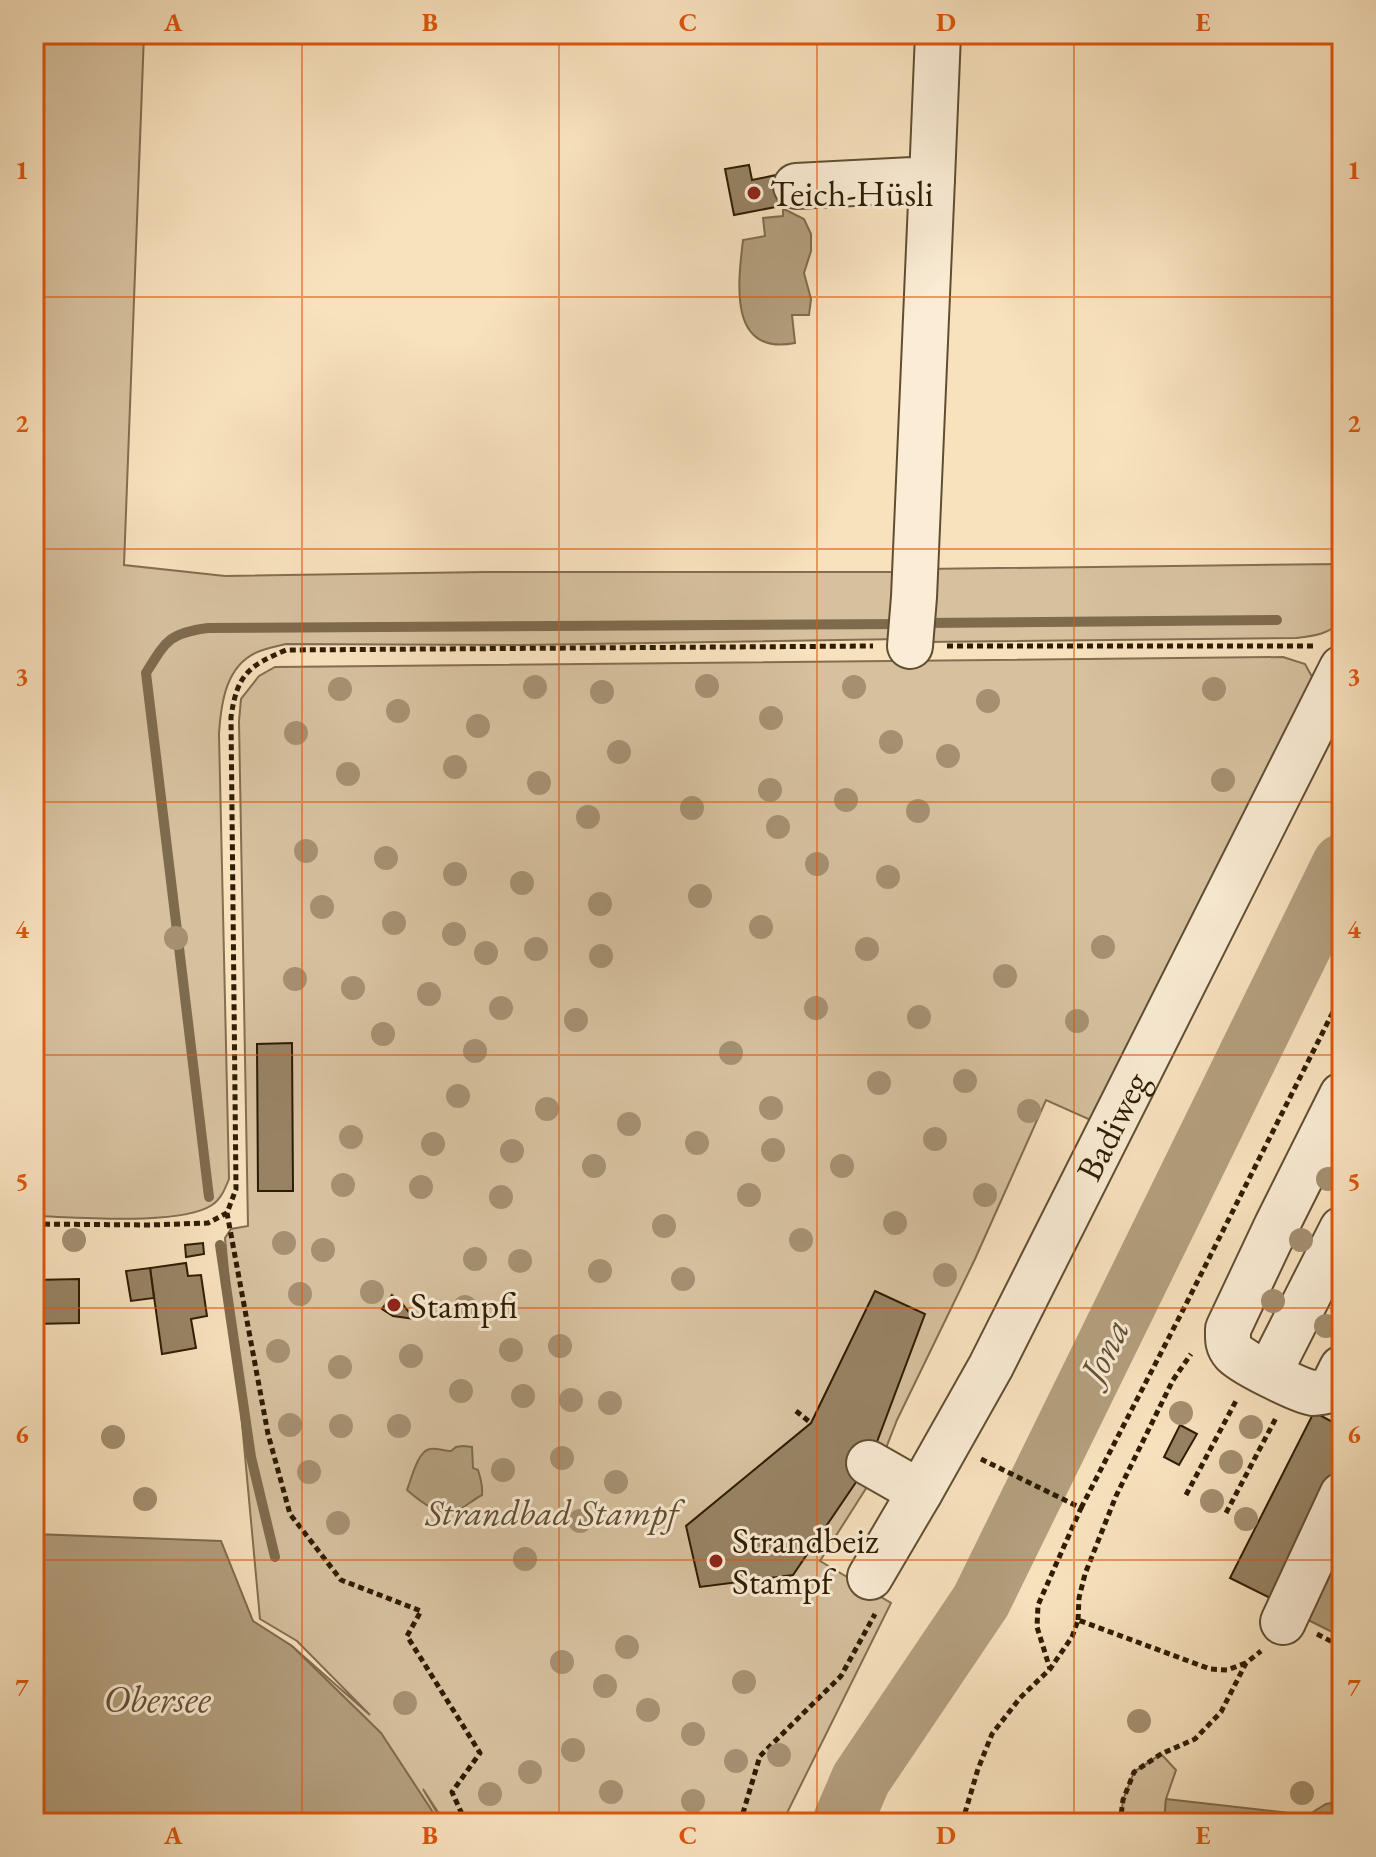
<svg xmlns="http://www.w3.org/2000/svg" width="1376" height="1857" font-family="'EB Garamond',serif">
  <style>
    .green { fill: #d6c09e; stroke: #826e50; stroke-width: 2 }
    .water { fill: #b39f7e; stroke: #7e6b4d; stroke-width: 2 }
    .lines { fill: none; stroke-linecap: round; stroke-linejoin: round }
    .stream { stroke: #7e6b4d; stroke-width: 10 }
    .river { stroke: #b39f7e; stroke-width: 60 }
    .building { fill: #978364; stroke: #2e1c03; stroke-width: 2 }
    .minor-casing { stroke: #604e32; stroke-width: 48 }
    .path { stroke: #2e1c03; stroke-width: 5; stroke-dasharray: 6 4; stroke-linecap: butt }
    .minor { stroke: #faecd5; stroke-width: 44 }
    .tree { fill: #a49071 }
    .grid { fill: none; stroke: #df560c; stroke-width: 2; stroke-opacity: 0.55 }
    .poi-dot { fill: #8f2418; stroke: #faecd5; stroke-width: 3 }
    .labels { text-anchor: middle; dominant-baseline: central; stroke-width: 6; stroke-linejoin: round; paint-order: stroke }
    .poi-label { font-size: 36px; fill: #2e1c03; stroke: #faecd5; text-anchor: start }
    .street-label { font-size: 36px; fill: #2e1c03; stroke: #faecd5 }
    .park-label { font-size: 36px; font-style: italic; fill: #604d32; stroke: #faecd5 }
    .water-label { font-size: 38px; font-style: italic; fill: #635034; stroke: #faecd5 }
    .neatline { fill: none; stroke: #df560c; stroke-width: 3 }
    .grid-label { font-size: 26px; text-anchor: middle; font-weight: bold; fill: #df560c }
  </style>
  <rect width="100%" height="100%" fill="#f8e2be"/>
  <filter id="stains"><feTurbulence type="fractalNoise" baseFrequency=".0025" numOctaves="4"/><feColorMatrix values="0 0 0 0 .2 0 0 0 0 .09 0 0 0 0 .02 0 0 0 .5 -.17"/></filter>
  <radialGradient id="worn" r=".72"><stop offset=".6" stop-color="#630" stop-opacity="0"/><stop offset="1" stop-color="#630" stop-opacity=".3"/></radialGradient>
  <g class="green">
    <path d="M34,34H144L124,565L225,576L485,572H907L901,639L521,645L286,644C277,646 268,648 260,651C226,664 221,702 219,734L229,1179C225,1189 221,1199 212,1205C181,1226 75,1217 34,1216Z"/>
    <path d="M1342,564V620C1331,634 1313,636 1296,638L926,642L923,569Z"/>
    <polygon points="1283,657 1305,664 1315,682 1095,1122 1046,1100 975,1259 897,1420 877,1471 820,1561 891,1603 782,1823 445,1823 423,1789 443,1823 34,1823 34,1695 253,1622 292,1646 370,1715 297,1641 260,1619 225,1238 231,1229 248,1226 239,721 241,699 259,676 275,667"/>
    <polygon points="1161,1754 1176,1770 1166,1799 1164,1823 1120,1823 1123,1800 1134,1772"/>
  </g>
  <g class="water">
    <path d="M783,210H786L804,219L811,234V251L804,273L811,299L809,315H792L795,343C728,356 738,283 743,240L765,236L763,218L783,216Z"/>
    <path d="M463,1446L472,1447L473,1468L478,1470C481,1479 483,1486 482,1495C474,1499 468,1505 460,1509C440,1518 422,1503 407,1490C411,1480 418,1450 430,1449C437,1448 445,1451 451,1451L456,1447Z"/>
    <polygon points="34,1534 221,1541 253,1621 292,1646 381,1733 440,1823 34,1823"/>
    <polygon points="1342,1551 1342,1637 1308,1620"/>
    <polygon points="1166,1799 1308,1815 1326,1804 1338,1802 1342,1814 1338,1823 1164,1823"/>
  </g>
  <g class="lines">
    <g class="stream">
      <polyline points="923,623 1277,620"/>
      <path d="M209,1197L146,673C166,641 169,633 208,628L903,624"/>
      <polyline points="220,1245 251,1457 275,1557"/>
      <polyline points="1338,1802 1342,1795"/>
    </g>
    <polyline class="river" points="842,1823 861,1779 981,1601 1342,864"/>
  </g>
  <g class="building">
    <polygon points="749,165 752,180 776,175 781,206 734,215 725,169"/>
    <polygon points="292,1043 293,1191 258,1191 257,1044"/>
    <polygon points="203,1243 204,1254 186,1257 185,1245"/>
    <polygon points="186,1263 188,1276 201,1275 207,1316 191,1319 196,1348 162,1354 150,1268"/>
    <polygon points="150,1268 154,1298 131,1301 126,1271"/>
    <polygon points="79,1279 79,1323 34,1324 34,1280"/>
    <polygon points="875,1291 925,1314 869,1463 793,1575 700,1587 686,1526 811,1423"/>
    <polygon points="392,1295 401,1302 414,1319 393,1316 382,1309"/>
    <polygon points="1314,1412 1342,1427 1342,1455 1270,1598 1230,1578"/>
    <polygon points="1180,1425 1197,1434 1179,1465 1164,1457"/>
  </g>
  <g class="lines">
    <defs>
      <g id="minor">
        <polyline points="796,186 932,179 938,34"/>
        <polyline points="910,646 914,597 932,179"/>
        <path d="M1342,1095L1277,1225L1228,1329C1228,1339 1227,1345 1234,1353C1241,1362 1300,1391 1313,1393C1318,1393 1326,1391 1331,1390L1342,1368"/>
        <polyline points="1269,1373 1342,1229"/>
        <polyline points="869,1463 920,1492"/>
        <path id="s1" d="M870,1577L920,1492L991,1366L1342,668"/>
        <polyline points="1283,1622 1342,1495"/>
      </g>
    </defs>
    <use href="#minor" class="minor-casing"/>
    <g class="path">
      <polyline points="947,646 1313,646"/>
      <polyline points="34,1224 150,1225 208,1223 227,1213"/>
      <polyline points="796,1411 811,1423"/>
      <polyline points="981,1459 1081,1508 1038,1605 1037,1627 1050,1669"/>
      <polyline points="1186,1495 1237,1399"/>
      <polyline points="1081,1508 1181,1314 1342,994"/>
      <polyline points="1226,1513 1276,1418"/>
      <polyline points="1078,1620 1079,1598 1085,1574 1116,1496 1173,1380 1191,1354"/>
      <polyline points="1317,1634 1342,1647"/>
      <path d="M466,1823L452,1792L480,1753L407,1636L421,1611L341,1580L290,1514L268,1434L227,1213L236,1189L231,717C237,675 248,666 286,650L873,646"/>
      <polyline points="740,1823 760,1756 841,1676 875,1614"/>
      <polyline points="962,1823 978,1769 992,1734 1020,1698 1050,1669 1072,1637 1078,1620 1210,1669 1227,1670 1246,1663"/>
      <polyline points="1120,1823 1123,1800 1134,1772 1161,1754 1195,1739 1221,1712 1246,1663 1261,1651"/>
    </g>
    <use href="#minor" class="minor"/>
  </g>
  <g class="tree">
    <circle cx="707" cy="686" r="12"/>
    <circle cx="535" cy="687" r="12"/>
    <circle cx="854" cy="687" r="12"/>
    <circle cx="340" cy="689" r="12"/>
    <circle cx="1214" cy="689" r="12"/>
    <circle cx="602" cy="692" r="12"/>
    <circle cx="988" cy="701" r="12"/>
    <circle cx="398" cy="711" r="12"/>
    <circle cx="771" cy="718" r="12"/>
    <circle cx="478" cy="726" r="12"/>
    <circle cx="296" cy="733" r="12"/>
    <circle cx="891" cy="742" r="12"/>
    <circle cx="619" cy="752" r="12"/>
    <circle cx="948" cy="756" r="12"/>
    <circle cx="455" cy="767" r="12"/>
    <circle cx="348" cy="774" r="12"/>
    <circle cx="1223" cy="780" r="12"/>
    <circle cx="539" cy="783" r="12"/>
    <circle cx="770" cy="790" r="12"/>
    <circle cx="846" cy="800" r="12"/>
    <circle cx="692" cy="808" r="12"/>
    <circle cx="918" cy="811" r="12"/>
    <circle cx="588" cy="817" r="12"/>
    <circle cx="778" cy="827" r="12"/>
    <circle cx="306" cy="851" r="12"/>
    <circle cx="386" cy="858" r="12"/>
    <circle cx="817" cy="864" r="12"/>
    <circle cx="455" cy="874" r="12"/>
    <circle cx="888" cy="877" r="12"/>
    <circle cx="522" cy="883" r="12"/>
    <circle cx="700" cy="896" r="12"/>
    <circle cx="600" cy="904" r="12"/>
    <circle cx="322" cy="907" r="12"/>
    <circle cx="394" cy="923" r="12"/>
    <circle cx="761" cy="927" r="12"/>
    <circle cx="454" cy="934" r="12"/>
    <circle cx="176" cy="938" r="12"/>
    <circle cx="1103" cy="947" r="12"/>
    <circle cx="536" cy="949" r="12"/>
    <circle cx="867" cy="949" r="12"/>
    <circle cx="486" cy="953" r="12"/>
    <circle cx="601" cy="956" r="12"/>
    <circle cx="1005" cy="976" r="12"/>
    <circle cx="295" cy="979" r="12"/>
    <circle cx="353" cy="988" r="12"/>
    <circle cx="429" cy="994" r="12"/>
    <circle cx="501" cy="1008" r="12"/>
    <circle cx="816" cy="1008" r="12"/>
    <circle cx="919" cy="1017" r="12"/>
    <circle cx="576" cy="1020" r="12"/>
    <circle cx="1077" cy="1021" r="12"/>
    <circle cx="383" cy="1034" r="12"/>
    <circle cx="475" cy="1051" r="12"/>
    <circle cx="731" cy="1053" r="12"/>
    <circle cx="965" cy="1081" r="12"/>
    <circle cx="879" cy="1083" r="12"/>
    <circle cx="458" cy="1096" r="12"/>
    <circle cx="771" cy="1108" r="12"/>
    <circle cx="547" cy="1109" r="12"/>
    <circle cx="1029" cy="1111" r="12"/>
    <circle cx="629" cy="1124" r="12"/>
    <circle cx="351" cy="1137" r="12"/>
    <circle cx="935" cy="1139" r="12"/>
    <circle cx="697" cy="1143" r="12"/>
    <circle cx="433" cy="1144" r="12"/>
    <circle cx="773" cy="1150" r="12"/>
    <circle cx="512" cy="1151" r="12"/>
    <circle cx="594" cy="1166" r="12"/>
    <circle cx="842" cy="1166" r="12"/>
    <circle cx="1328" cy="1179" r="12"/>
    <circle cx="343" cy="1185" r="12"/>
    <circle cx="421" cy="1187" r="12"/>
    <circle cx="749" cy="1195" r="12"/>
    <circle cx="985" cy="1195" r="12"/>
    <circle cx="501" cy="1197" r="12"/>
    <circle cx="895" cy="1223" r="12"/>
    <circle cx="664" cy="1226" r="12"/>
    <circle cx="74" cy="1240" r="12"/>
    <circle cx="801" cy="1240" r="12"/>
    <circle cx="1301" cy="1240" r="12"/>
    <circle cx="284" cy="1243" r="12"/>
    <circle cx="323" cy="1250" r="12"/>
    <circle cx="475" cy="1259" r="12"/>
    <circle cx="520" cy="1261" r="12"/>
    <circle cx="600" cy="1271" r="12"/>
    <circle cx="945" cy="1275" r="12"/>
    <circle cx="683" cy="1279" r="12"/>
    <circle cx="372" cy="1292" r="12"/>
    <circle cx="300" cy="1294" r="12"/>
    <circle cx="1273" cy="1301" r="12"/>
    <circle cx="465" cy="1307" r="12"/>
    <circle cx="1326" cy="1326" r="12"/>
    <circle cx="560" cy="1346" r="12"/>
    <circle cx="511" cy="1350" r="12"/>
    <circle cx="278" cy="1351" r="12"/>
    <circle cx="411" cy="1356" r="12"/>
    <circle cx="340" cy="1367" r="12"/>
    <circle cx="461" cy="1391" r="12"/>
    <circle cx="523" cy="1396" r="12"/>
    <circle cx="571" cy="1400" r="12"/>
    <circle cx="610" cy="1403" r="12"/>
    <circle cx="1181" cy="1413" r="12"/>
    <circle cx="290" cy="1425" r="12"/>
    <circle cx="341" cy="1426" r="12"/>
    <circle cx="399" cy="1426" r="12"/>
    <circle cx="1251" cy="1427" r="12"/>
    <circle cx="113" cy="1437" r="12"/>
    <circle cx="562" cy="1458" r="12"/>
    <circle cx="1231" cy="1462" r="12"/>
    <circle cx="503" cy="1470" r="12"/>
    <circle cx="309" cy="1472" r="12"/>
    <circle cx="616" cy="1482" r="12"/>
    <circle cx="145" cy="1499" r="12"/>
    <circle cx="1212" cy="1501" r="12"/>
    <circle cx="1246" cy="1519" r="12"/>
    <circle cx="580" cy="1521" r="12"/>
    <circle cx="338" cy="1523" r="12"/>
    <circle cx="525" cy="1559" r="12"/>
    <circle cx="627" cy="1647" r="12"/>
    <circle cx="562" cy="1662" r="12"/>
    <circle cx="744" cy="1682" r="12"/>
    <circle cx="605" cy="1686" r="12"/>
    <circle cx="405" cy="1703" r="12"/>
    <circle cx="648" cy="1710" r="12"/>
    <circle cx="1139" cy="1721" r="12"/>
    <circle cx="693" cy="1734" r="12"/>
    <circle cx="573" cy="1750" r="12"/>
    <circle cx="779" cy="1755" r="12"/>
    <circle cx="736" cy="1761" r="12"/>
    <circle cx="530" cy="1772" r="12"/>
    <circle cx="611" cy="1792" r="12"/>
    <circle cx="1302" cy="1793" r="12"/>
    <circle cx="490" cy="1794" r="12"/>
    <circle cx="693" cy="1801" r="12"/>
  </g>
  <path class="grid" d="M302,34V1823M559,34V1823M817,34V1823M1074,34V1823M34,297H1342M34,549H1342M34,802H1342M34,1055H1342M34,1308H1342M34,1560H1342"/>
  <g class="poi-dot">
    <circle cx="754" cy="193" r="8"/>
    <circle cx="394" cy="1305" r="8"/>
    <circle cx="716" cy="1561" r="8"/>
  </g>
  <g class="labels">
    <g class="poi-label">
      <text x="770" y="193">Teich-Hüsli</text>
      <text x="410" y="1305">Stampfi</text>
      <text x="732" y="1540">Strandbeiz<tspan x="732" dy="41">Stampf</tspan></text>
    </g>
    <g class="street-label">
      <text stroke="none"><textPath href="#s1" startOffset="512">Badiweg</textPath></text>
    </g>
    <g class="park-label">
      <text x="552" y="1512">Strandbad Stampf</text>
    </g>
    <g class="water-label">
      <text transform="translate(1104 1350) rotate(-64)">Jona</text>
      <text x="157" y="1698">Obersee</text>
    </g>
  </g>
  <rect width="1376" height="1857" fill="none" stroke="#f8e2be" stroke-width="88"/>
  <rect x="44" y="44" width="1288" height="1769" class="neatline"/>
  <g class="grid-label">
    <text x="173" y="31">A</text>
    <text x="430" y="31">B</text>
    <text x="688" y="31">C</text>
    <text x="946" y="31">D</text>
    <text x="1203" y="31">E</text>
    <text x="22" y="179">1</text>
    <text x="1354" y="179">1</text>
    <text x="22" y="432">2</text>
    <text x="1354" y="432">2</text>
    <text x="22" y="685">3</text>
    <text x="1354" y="685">3</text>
    <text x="22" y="938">4</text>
    <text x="1354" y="938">4</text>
    <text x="22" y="1190">5</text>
    <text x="1354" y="1190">5</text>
    <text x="22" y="1443">6</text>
    <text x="1354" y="1443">6</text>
    <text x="22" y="1696">7</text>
    <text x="1354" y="1696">7</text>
    <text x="173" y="1844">A</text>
    <text x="430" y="1844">B</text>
    <text x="688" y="1844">C</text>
    <text x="946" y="1844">D</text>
    <text x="1203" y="1844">E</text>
  </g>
  <rect width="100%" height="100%" filter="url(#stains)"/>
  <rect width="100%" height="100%" fill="url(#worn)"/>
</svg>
